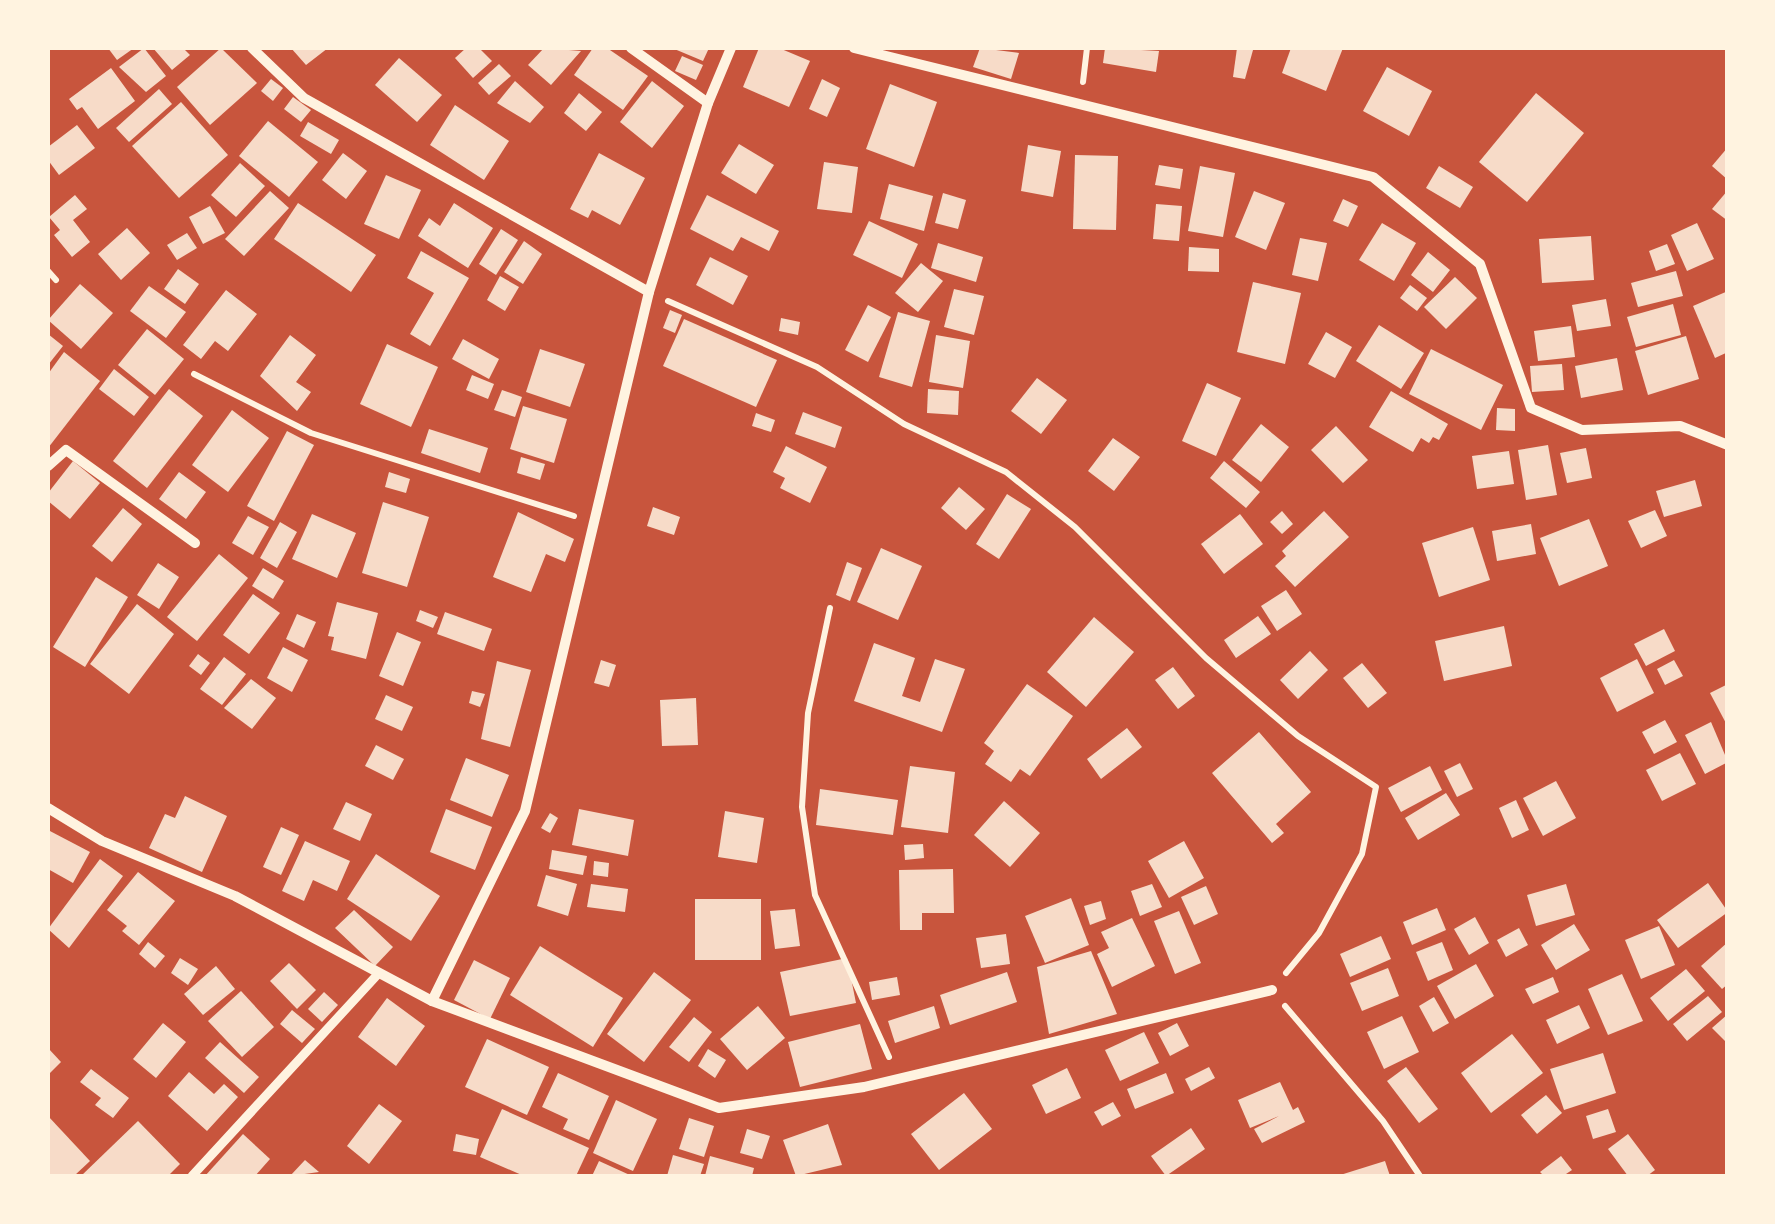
<svg xmlns="http://www.w3.org/2000/svg" width="1775" height="1224" font-family="Inter,sans-serif">
  <style>
    .building { fill: #f7dbc8 }
    .lines { fill: none; stroke-linecap: round; stroke-linejoin: round }
    .path { stroke: #fff3e0; stroke-width: 6 }
    .pedestrian { stroke: #fff3e0; stroke-width: 9 }
    .minor { stroke: #fff3e0; stroke-width: 10 }
  </style>
  <rect width="100%" height="100%" fill="#c8553d"/>
  <g class="building">
    <polygon points="108,48 134,48 117,60"/>
    <polygon points="144,48 166,76 146,92 119,67"/>
    <polygon points="153,48 183,48 190,55 172,70"/>
    <polygon points="221,48 257,83 210,125 177,87"/>
    <polygon points="291,48 328,48 306,65"/>
    <polygon points="466,48 479,48 492,61 473,78 455,58"/>
    <polygon points="544,48 581,51 551,85 528,65"/>
    <polygon points="593,48 607,48 648,76 623,110 574,75"/>
    <polygon points="672,48 709,48 703,61"/>
    <polygon points="759,48 779,48 810,61 789,107 743,87"/>
    <polygon points="980,48 1019,53 1011,79 973,67"/>
    <polygon points="1105,48 1159,51 1156,72 1103,63"/>
    <polygon points="1237,48 1253,50 1245,79 1233,77"/>
    <polygon points="1291,48 1343,48 1326,91 1282,73"/>
    <polygon points="682,56 703,65 696,80 675,71"/>
    <polygon points="399,58 442,95 417,122 375,85"/>
    <polygon points="499,64 511,76 489,95 478,83"/>
    <polygon points="1387,67 1432,91 1409,136 1363,111"/>
    <polygon points="111,68 135,101 98,129 82,107 77,110 69,99"/>
    <polygon points="271,79 283,88 273,101 261,91"/>
    <polygon points="822,79 840,88 827,117 809,109"/>
    <polygon points="515,81 544,107 530,123 497,103"/>
    <polygon points="652,81 684,106 652,148 620,122"/>
    <polygon points="890,84 937,102 914,167 866,149"/>
    <polygon points="159,89 172,104 129,142 116,128"/>
    <polygon points="579,93 602,112 586,131 564,113"/>
    <polygon points="1536,93 1584,133 1527,202 1479,162"/>
    <polygon points="293,97 311,110 301,122 284,109"/>
    <polygon points="181,102 228,155 179,198 132,146"/>
    <polygon points="455,105 509,141 484,180 430,145"/>
    <polygon points="268,121 318,162 289,197 239,156"/>
    <polygon points="308,122 339,140 331,154 300,136"/>
    <polygon points="77,125 95,148 59,175 48,160 48,147"/>
    <polygon points="739,144 774,165 756,194 721,173"/>
    <polygon points="1028,145 1061,151 1053,197 1021,191"/>
    <polygon points="1728,147 1728,180 1712,166"/>
    <polygon points="343,153 367,171 346,199 322,180"/>
    <polygon points="599,153 645,178 620,225 592,210 588,218 570,209"/>
    <polygon points="1075,155 1118,156 1116,230 1073,229"/>
    <polygon points="824,162 858,167 852,213 817,209"/>
    <polygon points="240,163 265,186 236,217 211,195"/>
    <polygon points="1159,165 1183,169 1180,189 1155,185"/>
    <polygon points="1200,166 1235,173 1223,237 1188,231"/>
    <polygon points="1439,166 1473,187 1460,208 1426,188"/>
    <polygon points="386,175 421,190 399,239 364,224"/>
    <polygon points="889,184 933,196 924,231 880,219"/>
    <polygon points="1728,190 1728,221 1712,209"/>
    <polygon points="270,191 289,208 244,256 225,239"/>
    <polygon points="1254,191 1285,203 1266,250 1235,237"/>
    <polygon points="943,193 966,200 958,229 935,223"/>
    <polygon points="75,195 87,209 73,220 90,242 72,257 54,235 60,230 49,217"/>
    <polygon points="707,195 779,231 769,251 741,237 733,251 690,229"/>
    <polygon points="1343,199 1358,206 1348,227 1333,221"/>
    <polygon points="298,203 376,255 351,292 274,239"/>
    <polygon points="454,203 493,228 468,268 418,236 429,218 440,226"/>
    <polygon points="1156,204 1182,206 1179,241 1153,239"/>
    <polygon points="210,206 225,233 203,244 189,217"/>
    <polygon points="869,221 918,244 902,278 853,255"/>
    <polygon points="1382,223 1416,243 1394,281 1359,260"/>
    <polygon points="1697,223 1714,259 1687,271 1671,235"/>
    <polygon points="127,228 150,253 121,280 98,254"/>
    <polygon points="501,229 518,240 496,275 479,264"/>
    <polygon points="187,233 197,248 177,260 167,245"/>
    <polygon points="1591,236 1594,280 1542,283 1539,239"/>
    <polygon points="1300,238 1327,243 1318,281 1292,275"/>
    <polygon points="524,241 542,254 523,284 504,272"/>
    <polygon points="938,243 983,257 976,282 931,268"/>
    <polygon points="1667,244 1675,264 1656,271 1649,251"/>
    <polygon points="1189,247 1219,249 1219,272 1188,271"/>
    <polygon points="421,251 469,278 430,346 410,334 434,293 407,278"/>
    <polygon points="1428,252 1450,270 1433,292 1411,275"/>
    <polygon points="710,257 748,276 733,305 696,285"/>
    <polygon points="921,263 943,281 918,312 895,293"/>
    <polygon points="178,269 199,284 185,304 164,289"/>
    <polygon points="1676,271 1683,296 1638,307 1631,283"/>
    <polygon points="500,276 519,287 505,311 487,300"/>
    <polygon points="1455,277 1477,298 1446,329 1424,307"/>
    <polygon points="1253,282 1301,293 1285,364 1237,352"/>
    <polygon points="80,284 113,313 81,349 48,320"/>
    <polygon points="1410,285 1427,298 1417,311 1400,298"/>
    <polygon points="149,286 186,312 166,338 130,311"/>
    <polygon points="954,289 984,296 974,335 944,327"/>
    <polygon points="226,290 257,314 228,351 215,341 201,359 183,345"/>
    <polygon points="1728,291 1728,352 1715,358 1693,306"/>
    <polygon points="1606,299 1611,326 1577,331 1572,305"/>
    <polygon points="1673,304 1681,335 1636,347 1627,317"/>
    <polygon points="868,305 891,317 868,362 845,350"/>
    <polygon points="670,310 682,315 675,333 663,328"/>
    <polygon points="898,312 930,321 912,387 879,377"/>
    <polygon points="781,318 800,322 798,335 779,331"/>
    <polygon points="684,319 777,360 756,407 663,366"/>
    <polygon points="1379,325 1424,353 1401,389 1356,361"/>
    <polygon points="1571,326 1575,357 1538,361 1534,331"/>
    <polygon points="147,329 184,359 155,395 118,365"/>
    <polygon points="1326,332 1352,347 1335,378 1308,364"/>
    <polygon points="48,334 63,346 48,365"/>
    <polygon points="290,335 316,355 296,382 311,392 297,411 260,376"/>
    <polygon points="936,335 970,341 963,388 929,382"/>
    <polygon points="1686,336 1699,379 1648,395 1635,351"/>
    <polygon points="463,339 499,359 489,379 452,359"/>
    <polygon points="387,344 438,367 411,427 360,404"/>
    <polygon points="540,349 585,364 570,407 526,392"/>
    <polygon points="1431,349 1503,385 1481,430 1409,394"/>
    <polygon points="64,352 100,381 48,448 48,374"/>
    <polygon points="1617,358 1623,390 1581,398 1575,366"/>
    <polygon points="1562,364 1564,390 1532,392 1530,366"/>
    <polygon points="114,369 149,397 134,416 99,389"/>
    <polygon points="472,375 494,384 488,399 466,390"/>
    <polygon points="1037,378 1067,400 1041,434 1011,411"/>
    <polygon points="1207,383 1241,398 1216,456 1182,441"/>
    <polygon points="169,389 203,416 147,488 113,461"/>
    <polygon points="928,389 959,391 958,415 927,413"/>
    <polygon points="502,390 522,397 515,417 494,410"/>
    <polygon points="1391,391 1448,424 1439,440 1433,437 1429,443 1421,438 1413,452 1369,427"/>
    <polygon points="523,406 567,419 554,463 510,449"/>
    <polygon points="1497,408 1515,409 1515,431 1496,430"/>
    <polygon points="232,410 269,438 228,492 192,465"/>
    <polygon points="803,412 842,427 835,448 795,434"/>
    <polygon points="756,413 775,420 771,432 752,426"/>
    <polygon points="1261,424 1289,447 1261,482 1232,460"/>
    <polygon points="1336,426 1368,460 1343,483 1311,450"/>
    <polygon points="429,429 488,448 480,473 421,453"/>
    <polygon points="287,431 314,445 274,521 247,506"/>
    <polygon points="1113,438 1140,457 1114,491 1088,471"/>
    <polygon points="1548,445 1557,495 1526,500 1518,450"/>
    <polygon points="786,446 827,467 810,503 780,488 785,478 773,472"/>
    <polygon points="1586,448 1592,478 1567,483 1560,453"/>
    <polygon points="1509,451 1514,484 1477,489 1472,456"/>
    <polygon points="521,457 545,464 540,480 517,473"/>
    <polygon points="73,461 100,483 70,519 48,501 48,493"/>
    <polygon points="1224,461 1260,492 1246,508 1210,478"/>
    <polygon points="179,472 206,492 186,519 159,499"/>
    <polygon points="389,472 410,479 406,493 385,487"/>
    <polygon points="1695,480 1702,506 1664,517 1656,491"/>
    <polygon points="959,487 985,509 966,530 941,508"/>
    <polygon points="1007,494 1031,509 999,559 976,544"/>
    <polygon points="383,502 429,517 407,587 362,573"/>
    <polygon points="653,507 680,517 674,535 647,526"/>
    <polygon points="123,508 142,524 112,562 92,546"/>
    <polygon points="1655,510 1667,536 1641,548 1628,521"/>
    <polygon points="1282,511 1293,524 1282,534 1270,522"/>
    <polygon points="1324,511 1349,537 1295,587 1275,566 1286,556 1282,551"/>
    <polygon points="518,512 574,539 565,562 546,554 531,592 493,577"/>
    <polygon points="312,514 356,533 337,578 292,559"/>
    <polygon points="1240,514 1263,544 1224,574 1201,544"/>
    <polygon points="248,516 269,527 253,555 232,543"/>
    <polygon points="1589,519 1608,566 1559,586 1540,538"/>
    <polygon points="280,522 297,532 277,568 260,558"/>
    <polygon points="1531,524 1536,554 1497,561 1492,531"/>
    <polygon points="1473,527 1490,580 1439,597 1422,543"/>
    <polygon points="881,548 922,566 898,620 857,602"/>
    <polygon points="219,554 248,578 197,641 167,617"/>
    <polygon points="847,562 862,568 850,601 836,595"/>
    <polygon points="158,563 179,577 159,609 137,595"/>
    <polygon points="263,568 284,581 273,599 252,586"/>
    <polygon points="96,577 128,597 85,667 53,647"/>
    <polygon points="1286,590 1302,614 1277,631 1261,606"/>
    <polygon points="253,594 280,613 249,654 223,635"/>
    <polygon points="337,602 378,613 366,659 331,650 334,637 328,636"/>
    <polygon points="137,604 174,634 129,694 90,664"/>
    <polygon points="420,610 438,617 433,628 416,621"/>
    <polygon points="445,612 492,629 484,651 437,634"/>
    <polygon points="297,614 316,622 304,648 286,639"/>
    <polygon points="1258,616 1271,634 1236,658 1224,640"/>
    <polygon points="1094,617 1134,652 1086,707 1047,672"/>
    <polygon points="1504,626 1512,666 1444,681 1435,641"/>
    <polygon points="1664,629 1675,651 1646,666 1634,644"/>
    <polygon points="397,632 421,642 403,686 379,676"/>
    <polygon points="874,643 915,658 902,696 920,702 935,659 965,669 942,732 854,701"/>
    <polygon points="283,647 308,660 292,692 267,678"/>
    <polygon points="1310,651 1328,670 1298,699 1280,680"/>
    <polygon points="198,654 210,663 201,675 189,666"/>
    <polygon points="224,657 246,674 222,705 200,689"/>
    <polygon points="1637,659 1654,693 1617,712 1600,678"/>
    <polygon points="601,660 616,665 609,687 594,683"/>
    <polygon points="1674,660 1683,676 1665,685 1657,669"/>
    <polygon points="497,661 531,670 510,747 481,739"/>
    <polygon points="1362,663 1387,693 1368,708 1343,678"/>
    <polygon points="1173,667 1195,696 1178,709 1155,680"/>
    <polygon points="251,679 276,698 252,729 224,708"/>
    <polygon points="1027,684 1073,716 1030,776 1020,769 1011,782 985,764 994,751 984,743"/>
    <polygon points="1728,684 1728,727 1710,693"/>
    <polygon points="472,691 485,694 480,707 469,703"/>
    <polygon points="386,695 413,707 402,731 375,719"/>
    <polygon points="696,698 698,745 662,746 660,700"/>
    <polygon points="1665,720 1677,742 1654,754 1642,732"/>
    <polygon points="1711,722 1728,762 1705,774 1685,735"/>
    <polygon points="1127,728 1142,747 1101,779 1087,759"/>
    <polygon points="1259,732 1311,792 1276,824 1284,833 1272,843 1212,773"/>
    <polygon points="376,745 404,759 393,780 365,766"/>
    <polygon points="1680,753 1696,784 1662,801 1646,770"/>
    <polygon points="466,758 509,775 492,817 450,800"/>
    <polygon points="1460,763 1473,789 1457,797 1444,771"/>
    <polygon points="910,766 955,772 948,833 901,827"/>
    <polygon points="1430,766 1442,790 1401,812 1388,788"/>
    <polygon points="1556,781 1576,818 1543,836 1523,798"/>
    <polygon points="820,789 898,800 893,835 816,825"/>
    <polygon points="1446,793 1460,815 1418,840 1405,818"/>
    <polygon points="185,796 227,816 202,872 149,848 165,814 175,818"/>
    <polygon points="1516,800 1529,830 1512,838 1499,808"/>
    <polygon points="1004,801 1040,833 1010,867 974,835"/>
    <polygon points="346,802 372,814 360,841 333,829"/>
    <polygon points="446,809 492,827 475,870 430,852"/>
    <polygon points="579,809 634,820 628,856 572,845"/>
    <polygon points="725,811 764,818 757,863 718,857"/>
    <polygon points="550,813 558,818 550,833 541,828"/>
    <polygon points="281,827 299,835 281,875 263,867"/>
    <polygon points="48,830 90,852 73,883 48,869"/>
    <polygon points="305,841 350,861 337,891 313,880 304,901 282,891"/>
    <polygon points="1184,841 1204,878 1169,898 1148,861"/>
    <polygon points="923,844 924,858 905,860 904,845"/>
    <polygon points="552,850 587,856 583,875 549,869"/>
    <polygon points="376,854 440,896 411,941 347,899"/>
    <polygon points="100,859 123,876 69,948 48,929"/>
    <polygon points="594,861 609,863 608,877 593,875"/>
    <polygon points="953,869 954,913 922,913 922,930 900,930 899,870"/>
    <polygon points="138,872 175,901 139,945 122,931 127,926 107,910"/>
    <polygon points="546,875 577,884 568,916 537,906"/>
    <polygon points="1708,883 1728,912 1678,948 1657,920"/>
    <polygon points="591,884 628,889 625,912 587,907"/>
    <polygon points="1152,884 1162,907 1140,916 1131,891"/>
    <polygon points="1566,884 1575,915 1536,926 1527,895"/>
    <polygon points="1206,886 1218,914 1194,925 1181,897"/>
    <polygon points="1071,898 1089,945 1045,963 1025,916"/>
    <rect x="695" y="899" width="66" height="61"/>
    <polygon points="1101,901 1106,919 1090,925 1084,906"/>
    <polygon points="1437,908 1446,930 1412,945 1403,922"/>
    <polygon points="795,909 800,946 775,949 770,911"/>
    <polygon points="354,910 393,947 375,966 335,928"/>
    <polygon points="1179,911 1201,963 1175,974 1154,921"/>
    <polygon points="1475,917 1489,943 1469,955 1454,929"/>
    <polygon points="1132,918 1155,966 1112,987 1097,954 1109,948 1101,932"/>
    <polygon points="1574,924 1590,950 1556,970 1541,945"/>
    <polygon points="1659,926 1675,965 1641,979 1625,940"/>
    <polygon points="1519,928 1528,945 1506,957 1497,940"/>
    <polygon points="1006,934 1010,964 981,968 976,938"/>
    <polygon points="1381,936 1391,959 1350,977 1340,954"/>
    <polygon points="148,942 165,956 155,968 139,954"/>
    <polygon points="1442,942 1453,970 1428,981 1416,952"/>
    <polygon points="1728,942 1728,984 1722,989 1701,966"/>
    <polygon points="540,946 623,998 593,1047 510,995"/>
    <polygon points="1091,951 1117,1014 1049,1034 1037,967"/>
    <polygon points="180,958 198,969 188,985 171,973"/>
    <polygon points="847,958 856,1003 790,1016 780,972"/>
    <polygon points="474,960 510,978 490,1019 454,1000"/>
    <polygon points="289,963 316,990 297,1009 270,981"/>
    <polygon points="1476,964 1494,996 1455,1019 1437,986"/>
    <polygon points="216,966 235,989 203,1015 184,994"/>
    <polygon points="1388,968 1399,996 1362,1011 1350,983"/>
    <polygon points="1686,969 1705,991 1668,1021 1650,998"/>
    <polygon points="654,972 691,1000 644,1062 607,1034"/>
    <polygon points="1007,972 1017,1002 950,1025 940,995"/>
    <polygon points="1622,974 1643,1021 1608,1035 1588,989"/>
    <polygon points="897,977 900,995 872,1000 869,982"/>
    <polygon points="1553,977 1559,992 1533,1004 1525,989"/>
    <polygon points="241,991 274,1027 242,1057 208,1021"/>
    <polygon points="324,992 338,1005 322,1022 308,1009"/>
    <polygon points="1708,996 1722,1012 1687,1041 1673,1024"/>
    <polygon points="1434,997 1449,1023 1433,1032 1419,1006"/>
    <polygon points="387,998 425,1026 396,1066 358,1037"/>
    <polygon points="1579,1005 1590,1028 1557,1044 1546,1020"/>
    <polygon points="758,1006 785,1038 747,1070 720,1039"/>
    <polygon points="934,1006 940,1028 895,1043 888,1021"/>
    <polygon points="292,1010 315,1029 302,1043 280,1024"/>
    <polygon points="1728,1014 1728,1044 1712,1028"/>
    <polygon points="1402,1016 1419,1052 1384,1069 1367,1032"/>
    <polygon points="694,1017 712,1032 689,1062 669,1047"/>
    <polygon points="163,1023 186,1042 156,1078 133,1059"/>
    <polygon points="1177,1023 1189,1046 1170,1056 1158,1033"/>
    <polygon points="860,1024 872,1069 800,1087 788,1042"/>
    <polygon points="1144,1032 1159,1063 1120,1081 1105,1050"/>
    <polygon points="1512,1034 1543,1073 1491,1113 1461,1073"/>
    <polygon points="487,1039 549,1067 527,1115 465,1087"/>
    <polygon points="220,1042 259,1077 244,1093 205,1058"/>
    <polygon points="48,1048 61,1062 48,1075"/>
    <polygon points="708,1049 726,1060 715,1078 698,1066"/>
    <polygon points="1603,1053 1616,1093 1564,1110 1550,1069"/>
    <polygon points="1209,1067 1215,1078 1191,1091 1185,1079"/>
    <polygon points="1406,1067 1438,1109 1419,1123 1387,1081"/>
    <polygon points="1067,1068 1081,1098 1046,1114 1032,1085"/>
    <polygon points="91,1069 129,1098 113,1118 95,1105 101,1098 80,1082"/>
    <polygon points="189,1072 214,1094 224,1084 238,1097 207,1131 168,1096"/>
    <polygon points="558,1073 609,1096 589,1140 563,1129 568,1119 542,1107"/>
    <polygon points="1166,1073 1174,1093 1135,1109 1127,1089"/>
    <polygon points="1280,1082 1293,1110 1298,1107 1305,1122 1262,1143 1254,1129 1279,1116 1250,1128 1238,1100"/>
    <polygon points="964,1093 992,1129 939,1170 911,1134"/>
    <polygon points="1546,1095 1562,1113 1537,1134 1521,1115"/>
    <polygon points="616,1100 657,1119 633,1171 593,1153"/>
    <polygon points="1113,1102 1121,1116 1102,1126 1094,1112"/>
    <polygon points="379,1104 402,1121 369,1164 347,1146"/>
    <polygon points="502,1109 589,1148 576,1176 524,1176 480,1157"/>
    <polygon points="1608,1109 1616,1132 1593,1139 1586,1116"/>
    <polygon points="48,1116 90,1161 74,1176 52,1176 48,1172"/>
    <polygon points="689,1118 714,1126 704,1157 679,1149"/>
    <polygon points="138,1121 180,1164 168,1176 81,1176"/>
    <polygon points="828,1124 842,1165 796,1176 783,1140"/>
    <polygon points="1191,1128 1205,1149 1166,1176 1151,1156"/>
    <polygon points="747,1129 770,1136 762,1159 740,1153"/>
    <polygon points="243,1134 270,1159 255,1176 205,1176"/>
    <polygon points="456,1134 479,1139 476,1155 453,1151"/>
    <polygon points="1628,1134 1655,1170 1647,1176 1628,1176 1608,1149"/>
    <polygon points="673,1155 704,1164 700,1176 667,1176"/>
    <polygon points="710,1156 754,1168 752,1176 705,1176"/>
    <polygon points="1561,1156 1572,1170 1563,1176 1544,1176 1540,1172"/>
    <polygon points="305,1160 319,1172 290,1176"/>
    <polygon points="599,1161 632,1176 592,1176"/>
    <polygon points="1385,1161 1390,1176 1337,1176"/>
  </g>
  <g class="lines">
    <g class="path">
      <polyline points="1083,82 1087,48"/>
      <polyline points="48,271 56,280"/>
      <polyline points="668,301 817,367 904,424 1006,472 1075,527 1206,658 1298,736 1376,787 1362,854 1319,933 1286,973"/>
      <polyline points="194,374 311,433 574,516"/>
      <polyline points="830,608 808,713 802,807 815,895 889,1057"/>
      <polyline points="1285,1006 1383,1121 1420,1176"/>
    </g>
    <polyline class="pedestrian" points="192,1176 378,974"/>
    <g class="minor">
      <polyline points="252,48 304,98 649,292"/>
      <polyline points="631,48 708,103"/>
      <polyline points="854,48 1373,177 1480,264 1531,408 1582,430 1680,426 1728,445"/>
      <polyline points="48,466 66,450 195,543"/>
      <polyline points="48,808 102,841 235,896 432,1001 719,1108 864,1087 1272,990"/>
      <polyline points="432,1001 525,811 649,292 708,103 731,48"/>
    </g>
  </g>
  <rect width="1775" height="1224" fill="none" stroke="#fff3e0" stroke-width="100"/>
</svg>
